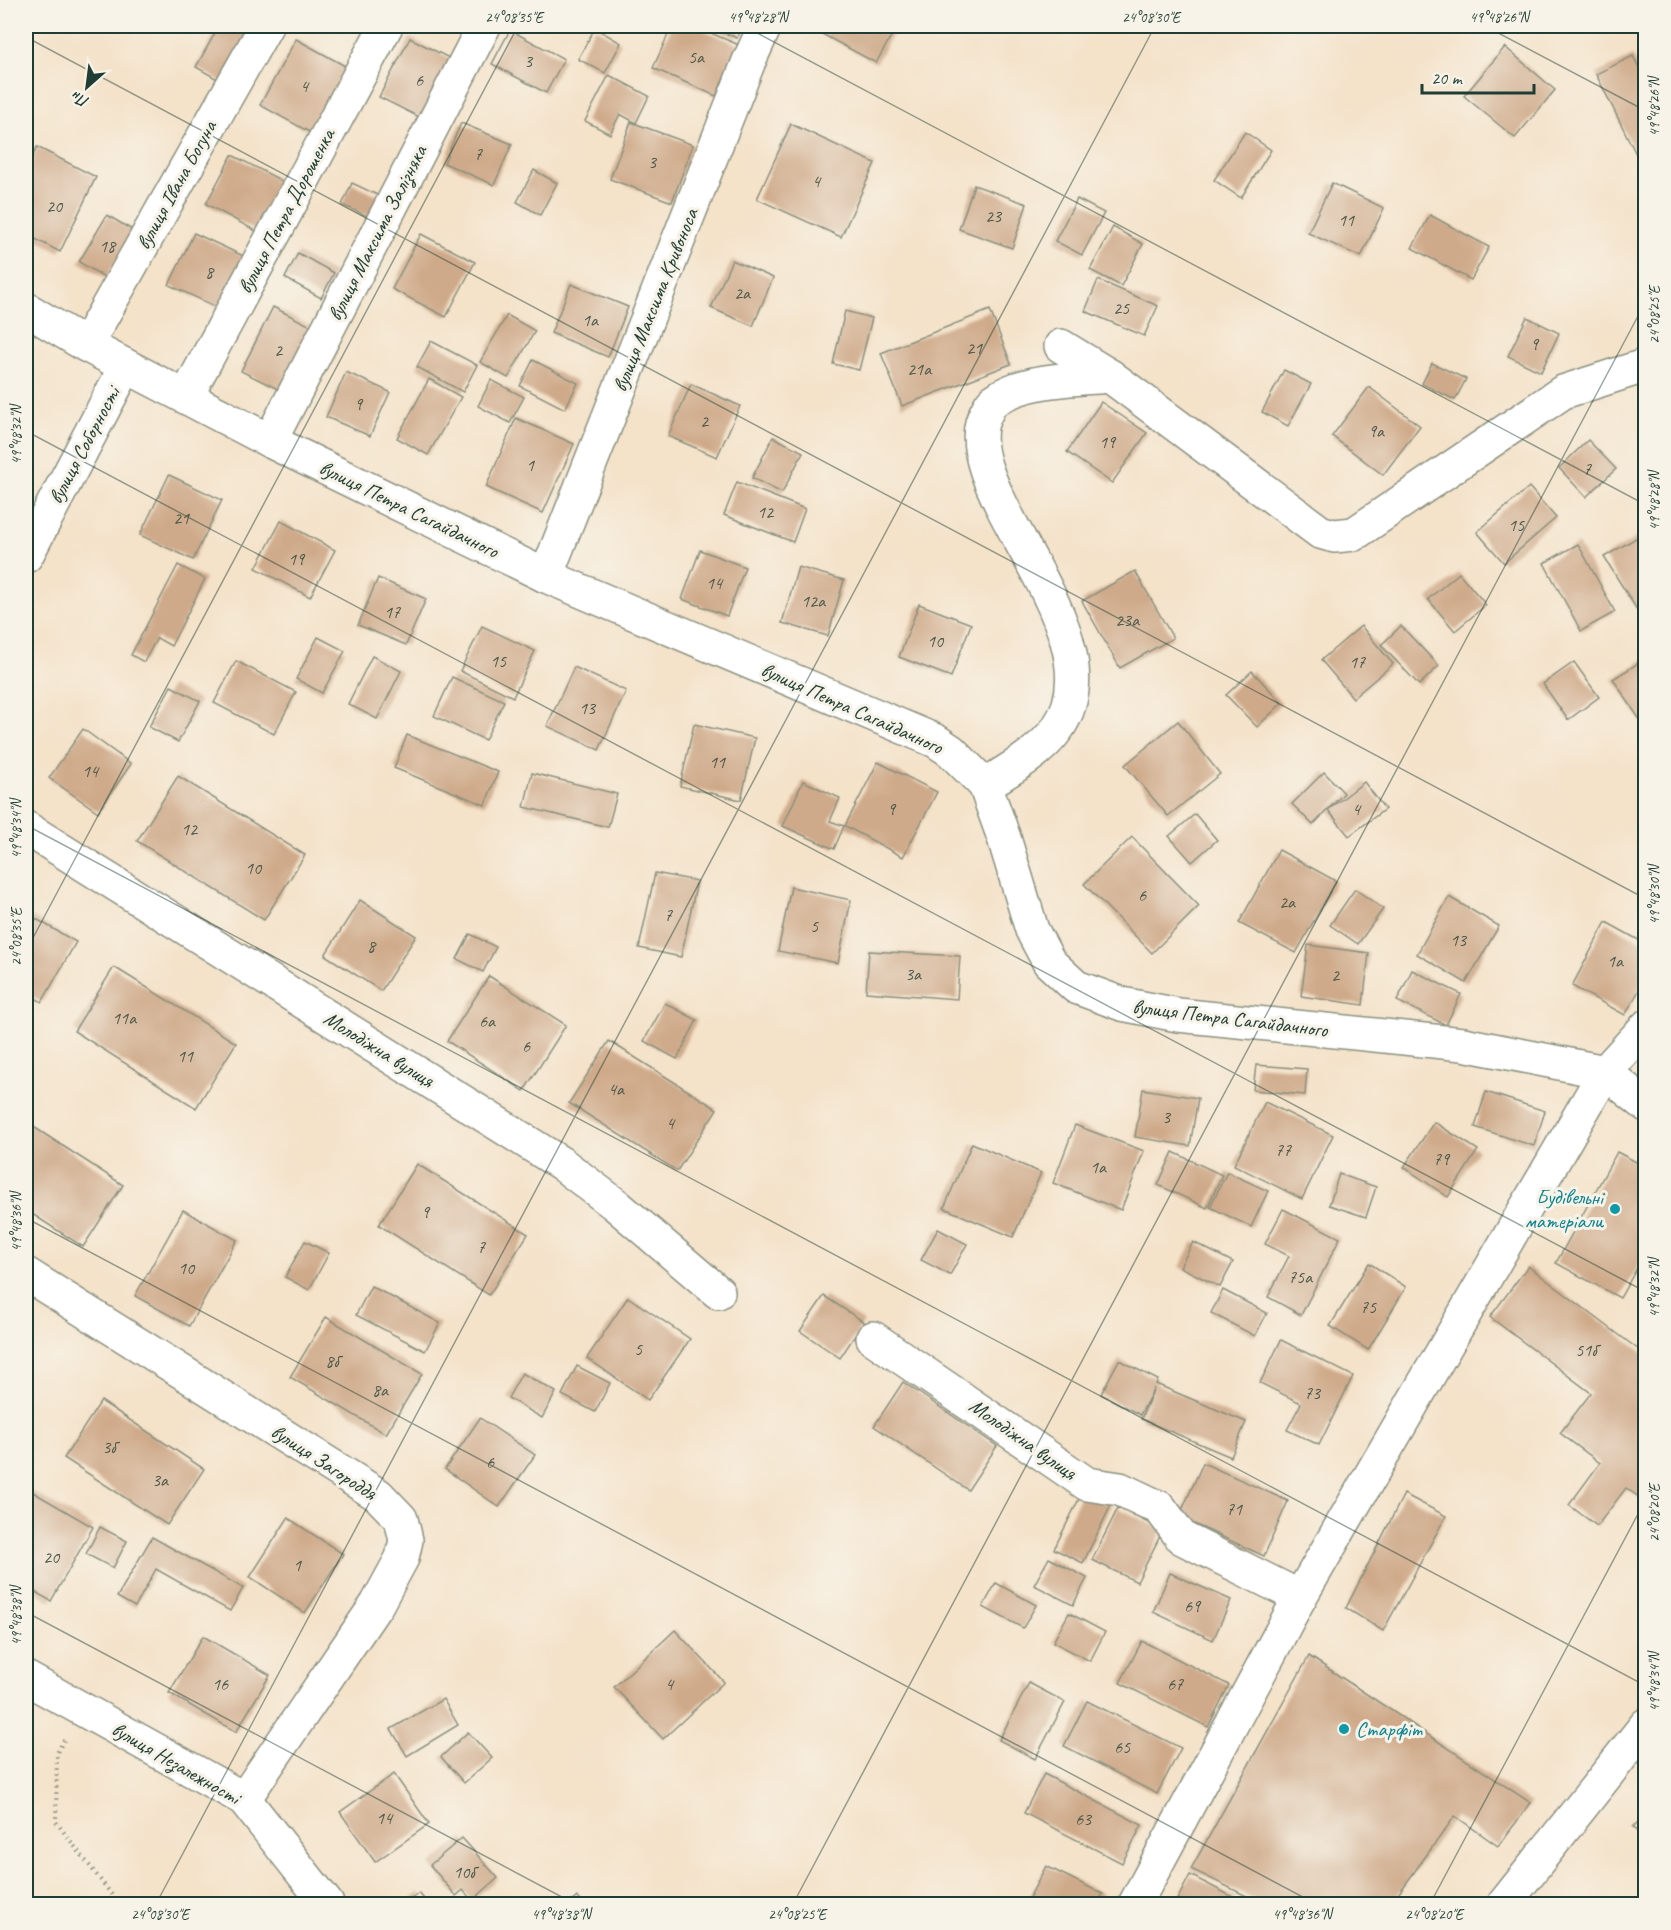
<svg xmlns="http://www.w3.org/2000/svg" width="1671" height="1930" font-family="Caveat,sans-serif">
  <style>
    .building { fill: #cfaa8a }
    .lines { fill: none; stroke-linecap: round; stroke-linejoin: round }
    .minor-casing { stroke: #8a907e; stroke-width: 36 }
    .path { stroke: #8a907e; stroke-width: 4; stroke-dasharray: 1.5 4.5; stroke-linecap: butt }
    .minor { stroke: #fff; stroke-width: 33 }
    .ticks { fill: none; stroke: #1f3d34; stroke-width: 1.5; stroke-opacity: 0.45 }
    .culture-dot { fill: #0f9aa8; stroke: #f7f3e8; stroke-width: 2 }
    .labels { text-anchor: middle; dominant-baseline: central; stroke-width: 6; stroke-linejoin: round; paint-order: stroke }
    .number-label { font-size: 18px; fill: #4b584a }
    .street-label { font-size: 21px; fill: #1f3d34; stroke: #f7f3e8 }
    .culture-label { font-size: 21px; fill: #0d838f; stroke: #f7f3e8; text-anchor: end }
    .neatline { fill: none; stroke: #1f3d34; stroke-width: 2 }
    .ticks-label { font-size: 15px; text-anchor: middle; fill: #1f3d34 }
  </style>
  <rect width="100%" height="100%" fill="#f7f3e8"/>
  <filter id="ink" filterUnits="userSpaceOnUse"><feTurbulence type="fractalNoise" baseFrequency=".0167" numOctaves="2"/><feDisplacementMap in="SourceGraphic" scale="12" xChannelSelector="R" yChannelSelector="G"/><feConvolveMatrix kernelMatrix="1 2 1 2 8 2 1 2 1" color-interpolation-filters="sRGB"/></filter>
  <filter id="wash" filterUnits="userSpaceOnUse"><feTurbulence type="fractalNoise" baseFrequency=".008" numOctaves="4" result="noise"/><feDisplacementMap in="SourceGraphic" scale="24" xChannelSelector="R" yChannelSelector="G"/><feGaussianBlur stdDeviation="1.35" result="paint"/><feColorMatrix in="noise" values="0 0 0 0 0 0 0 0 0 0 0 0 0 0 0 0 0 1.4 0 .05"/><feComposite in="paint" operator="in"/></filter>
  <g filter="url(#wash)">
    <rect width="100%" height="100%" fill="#f4e2c9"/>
    <g id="blocks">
      <g class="building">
        <polygon points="219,26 258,26 226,84 196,67"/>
        <polygon points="672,26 694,26 739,45 716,96 653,68"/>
        <polygon points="708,26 743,26 737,38"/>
        <polygon points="824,26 897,26 876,63 820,33"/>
        <polygon points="595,28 621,43 605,73 578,59"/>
        <polygon points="510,30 564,59 546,93 492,64"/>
        <polygon points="410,38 459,63 429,122 379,97"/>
        <polygon points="296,39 347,67 311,133 260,105"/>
        <polygon points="1505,47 1555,90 1515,138 1464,96"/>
        <polygon points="1633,56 1646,81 1646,161 1641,164 1596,74"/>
        <polygon points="609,75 649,96 636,123 620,114 610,134 585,121"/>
        <polygon points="631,122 693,145 672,202 610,179"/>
        <polygon points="461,123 512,144 494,185 444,163"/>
        <polygon points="791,124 875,163 841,237 757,199"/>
        <polygon points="1245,132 1271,150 1241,198 1214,180"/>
        <polygon points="37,147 96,177 60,252 26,234 26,171"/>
        <polygon points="232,155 292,186 265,236 206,204"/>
        <polygon points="534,170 557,183 540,215 517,202"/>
        <polygon points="352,183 382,197 372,218 342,205"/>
        <polygon points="1332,183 1384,208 1361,257 1308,233"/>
        <polygon points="974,185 1027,204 1012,248 959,229"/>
        <polygon points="1077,199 1104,213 1082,255 1055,241"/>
        <polygon points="107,215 134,231 106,278 79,262"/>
        <polygon points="1430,215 1489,247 1471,280 1412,248"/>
        <polygon points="1113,227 1143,244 1121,286 1090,270"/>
        <polygon points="194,233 250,259 225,311 169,285"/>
        <polygon points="421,234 475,262 446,317 392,289"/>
        <polygon points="298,253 334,273 321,298 285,278"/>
        <polygon points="732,260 773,278 753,326 711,308"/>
        <polygon points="1098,280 1158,306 1144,336 1085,311"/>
        <polygon points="571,284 628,307 608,357 551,333"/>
        <polygon points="273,307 315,328 284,392 241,371"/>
        <polygon points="990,310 1011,364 902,406 881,353"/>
        <polygon points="845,311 872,318 859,370 833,364"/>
        <polygon points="507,315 535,331 508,378 480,362"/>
        <polygon points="1527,317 1559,333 1541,372 1508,356"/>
        <polygon points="431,341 477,365 463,392 417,367"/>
        <polygon points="533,360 578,383 565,409 520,386"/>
        <polygon points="1432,363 1466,379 1455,400 1422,384"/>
        <polygon points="1284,370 1311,384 1288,426 1262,412"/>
        <polygon points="346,372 390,392 370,436 326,417"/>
        <polygon points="429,379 461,397 428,455 397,438"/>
        <polygon points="491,380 524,397 510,423 478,406"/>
        <polygon points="691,384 740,406 717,457 668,436"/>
        <polygon points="1369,387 1420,426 1383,475 1332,436"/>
        <polygon points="1101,402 1147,433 1112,483 1067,452"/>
        <polygon points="516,418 574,444 543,513 486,487"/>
        <polygon points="773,437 803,452 782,493 752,478"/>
        <polygon points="1588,440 1616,469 1586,497 1559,468"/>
        <polygon points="169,475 222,500 193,560 140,535"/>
        <polygon points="737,482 805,509 793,542 724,515"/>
        <polygon points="1529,487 1556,518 1504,563 1477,532"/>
        <polygon points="281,521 335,550 310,597 256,568"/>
        <polygon points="1646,532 1646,609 1639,613 1604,557"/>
        <polygon points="1578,544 1615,612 1581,631 1544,563"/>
        <polygon points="700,550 745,567 727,616 682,599"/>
        <polygon points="178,565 205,579 171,646 157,638 144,662 131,655"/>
        <polygon points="798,567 844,580 828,636 782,623"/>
        <polygon points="1135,571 1173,638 1120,668 1082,601"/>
        <polygon points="1459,573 1486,605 1455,631 1428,599"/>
        <polygon points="378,578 426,599 406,645 358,625"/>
        <polygon points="919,604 971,624 951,677 899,657"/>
        <polygon points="482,626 535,651 513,697 460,671"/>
        <polygon points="1361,626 1393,664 1353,698 1321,660"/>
        <polygon points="1401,626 1439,666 1419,685 1381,645"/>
        <polygon points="318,637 345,651 322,693 296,679"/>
        <polygon points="372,656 401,671 377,719 348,704"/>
        <polygon points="1646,658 1646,729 1613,679"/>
        <polygon points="236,661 296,692 274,734 214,703"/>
        <polygon points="1574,662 1599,697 1568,720 1543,684"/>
        <polygon points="574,667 626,691 599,750 547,726"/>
        <polygon points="1252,671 1282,703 1257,727 1226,695"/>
        <polygon points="452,677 504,701 485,740 434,716"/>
        <polygon points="171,686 200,701 178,742 149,727"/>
        <polygon points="1178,721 1220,774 1168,816 1125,765"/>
        <polygon points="694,724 755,738 741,800 680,786"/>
        <polygon points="83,729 131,764 98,812 49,778"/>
        <polygon points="407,735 498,772 485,805 394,768"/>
        <polygon points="878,762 937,792 903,857 845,826"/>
        <polygon points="1324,772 1344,793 1313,825 1292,804"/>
        <polygon points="532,773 617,794 608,827 524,807"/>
        <polygon points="178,776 305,855 264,920 137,841"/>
        <polygon points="803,781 840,798 830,821 844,826 834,849 783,826"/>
        <polygon points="1364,782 1385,809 1349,836 1328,810"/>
        <polygon points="1195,814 1217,840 1192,862 1169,836"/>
        <polygon points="1132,837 1199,906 1152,953 1084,884"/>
        <polygon points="1279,850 1336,881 1296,953 1239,923"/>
        <polygon points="655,873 697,881 681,957 639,948"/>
        <polygon points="791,887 851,900 838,963 778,951"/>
        <polygon points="1355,889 1383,909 1358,944 1330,925"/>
        <polygon points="1449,897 1499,926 1466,983 1417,954"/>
        <polygon points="360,900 416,936 381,991 325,955"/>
        <polygon points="26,913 76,942 42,1002 26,993"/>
        <polygon points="1606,922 1646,944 1646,978 1625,1015 1572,986"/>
        <polygon points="470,934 496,947 483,972 457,959"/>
        <polygon points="1308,945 1369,953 1363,1005 1301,996"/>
        <polygon points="869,951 960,956 957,999 866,992"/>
        <polygon points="114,967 236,1043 196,1108 74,1031"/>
        <polygon points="1412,970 1461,994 1446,1025 1397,1001"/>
        <polygon points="489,976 566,1025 524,1091 447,1041"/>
        <polygon points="665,1003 697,1020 677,1059 644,1041"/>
        <polygon points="609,1041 717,1109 677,1171 569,1103"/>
        <polygon points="1256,1065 1307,1069 1305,1095 1253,1090"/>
        <polygon points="1143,1089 1198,1098 1190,1146 1135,1137"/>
        <polygon points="1486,1092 1545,1111 1534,1146 1475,1127"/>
        <polygon points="1265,1102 1333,1135 1302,1199 1234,1165"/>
        <polygon points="26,1122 123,1185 83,1247 26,1210"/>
        <polygon points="1434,1122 1478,1150 1448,1197 1404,1167"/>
        <polygon points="1075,1125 1144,1151 1121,1210 1053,1183"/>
        <polygon points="972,1143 1041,1173 1013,1237 944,1208"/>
        <polygon points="1173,1152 1222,1175 1207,1208 1158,1185"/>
        <polygon points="1617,1152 1646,1167 1646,1252 1620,1298 1556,1263"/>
        <polygon points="417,1164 528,1234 489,1295 379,1225"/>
        <polygon points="1227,1172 1268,1191 1251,1227 1210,1207"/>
        <polygon points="1339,1174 1376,1187 1366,1217 1329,1205"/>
        <polygon points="1283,1209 1340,1238 1301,1315 1268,1297 1289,1256 1265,1244"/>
        <polygon points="183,1210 237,1240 189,1326 135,1296"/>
        <polygon points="938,1229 967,1244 950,1275 921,1260"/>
        <polygon points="305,1241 329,1253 309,1290 285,1277"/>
        <polygon points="1193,1242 1233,1262 1220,1287 1180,1267"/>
        <polygon points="1369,1263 1406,1287 1368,1350 1330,1326"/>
        <polygon points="1528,1266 1643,1353 1646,1349 1646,1502 1626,1488 1597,1526 1569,1505 1600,1463 1560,1433 1591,1393 1490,1317"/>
        <polygon points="371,1286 440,1323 425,1351 356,1315"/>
        <polygon points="1223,1290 1267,1313 1255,1336 1211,1313"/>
        <polygon points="824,1296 864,1322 840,1358 800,1331"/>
        <polygon points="628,1297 690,1339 648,1400 587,1358"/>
        <polygon points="326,1317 422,1374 386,1434 290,1377"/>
        <polygon points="1281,1340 1353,1376 1319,1445 1287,1430 1301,1403 1260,1383"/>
        <polygon points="1119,1360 1158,1380 1156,1384 1246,1422 1231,1457 1141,1419 1154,1388 1140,1415 1101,1394"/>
        <polygon points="577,1366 610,1383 595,1412 562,1395"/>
        <polygon points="522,1373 556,1392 542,1418 508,1398"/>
        <polygon points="903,1382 997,1446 968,1490 874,1426"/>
        <polygon points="101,1401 204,1469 167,1525 64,1458"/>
        <polygon points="480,1418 535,1455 499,1507 445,1469"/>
        <polygon points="1203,1463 1288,1501 1264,1556 1179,1517"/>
        <polygon points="26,1488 93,1527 51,1601 26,1587"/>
        <polygon points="1083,1491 1111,1505 1083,1563 1054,1549"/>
        <polygon points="1404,1494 1446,1516 1383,1631 1346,1608"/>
        <polygon points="1118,1508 1163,1530 1137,1582 1092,1560"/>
        <polygon points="288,1518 343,1554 305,1613 250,1577"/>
        <polygon points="100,1527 127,1541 113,1568 86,1554"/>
        <polygon points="152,1537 243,1588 230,1611 156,1569 135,1607 117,1597"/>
        <polygon points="1049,1558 1087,1578 1073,1605 1034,1585"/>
        <polygon points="1170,1573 1231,1600 1213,1640 1153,1612"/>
        <polygon points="996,1583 1036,1605 1023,1628 983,1607"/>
        <polygon points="1069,1613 1105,1632 1090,1661 1053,1642"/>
        <polygon points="675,1630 724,1682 663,1739 614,1687"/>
        <polygon points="203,1636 270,1675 236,1732 169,1693"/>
        <polygon points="1142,1641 1229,1685 1208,1727 1120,1683"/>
        <polygon points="1309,1656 1531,1803 1498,1846 1455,1816 1391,1904 1263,1904 1191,1869"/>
        <polygon points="1029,1683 1065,1702 1035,1759 999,1740"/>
        <polygon points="443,1699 458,1725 407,1756 391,1729"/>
        <polygon points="1087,1701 1181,1748 1157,1794 1064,1746"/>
        <polygon points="468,1732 492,1758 464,1783 441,1757"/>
        <polygon points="394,1774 429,1824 375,1862 340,1812"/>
        <polygon points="1044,1774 1142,1825 1122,1863 1024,1813"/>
        <polygon points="1646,1814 1646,1839 1633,1827"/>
        <polygon points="462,1838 498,1878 472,1901 463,1890 456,1896 430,1865"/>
        <polygon points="1046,1866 1103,1894 1097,1904 1026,1904"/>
        <polygon points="1190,1875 1235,1898 1231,1904 1175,1904"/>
        <polygon points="419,1893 428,1904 405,1904"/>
        <polygon points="577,1897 584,1904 569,1904"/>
      </g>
    </g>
  </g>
  <g filter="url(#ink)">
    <use href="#blocks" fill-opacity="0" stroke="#8a907e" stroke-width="1.5"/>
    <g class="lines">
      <defs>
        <g id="minor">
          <polyline points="26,309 86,345 270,441 546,576 936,741 951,751 985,785 1004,838 1032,930 1049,962 1076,987 1122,1004 1178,1015 1463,1044 1605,1072 1646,1105"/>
          <polyline points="86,345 266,26"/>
          <polyline points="1061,346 1110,376"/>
          <polyline points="186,397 386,26"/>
          <polyline points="270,441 484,26"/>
          <polyline points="26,556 126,366"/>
          <polyline points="546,576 749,61 765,26"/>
          <path d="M985,785C1010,769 1039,754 1057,729C1126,633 943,483 987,411C989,407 991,402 995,400C1024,379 1075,379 1110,376L1320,532L1334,536L1354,534L1563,392L1644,366"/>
          <polyline points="26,828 562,1164 616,1205 718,1292"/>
          <polyline points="26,1274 378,1495 401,1519 406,1540 402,1558 377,1604 244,1799"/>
          <polyline points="873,1338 1087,1484 1120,1489 1160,1508 1182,1538 1300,1597"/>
          <polyline points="26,1678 244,1799 327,1904"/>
          <polyline points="1135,1904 1300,1597 1605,1072 1646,1027"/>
          <polyline points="1504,1904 1646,1725"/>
        </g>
      </defs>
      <use href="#minor" class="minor-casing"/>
      <polyline class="path" points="64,1740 57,1753 56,1822 119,1904"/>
      <use href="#minor" class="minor"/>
    </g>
  </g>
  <path class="ticks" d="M744,26L1646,505M1485,26L1646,111M26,37L1646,899M26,431L1646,1292M26,825L1646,1686M26,951L518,26M26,1218L1316,1904M26,1612L575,1904M156,1904L1155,26M793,1904L1646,301M1430,1904L1646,1499"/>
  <g class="culture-dot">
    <circle cx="1615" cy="1209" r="6"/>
    <circle cx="1344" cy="1729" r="6"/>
  </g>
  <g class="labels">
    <g class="number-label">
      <text x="696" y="57">5а</text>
      <text x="528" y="61">3</text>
      <text x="419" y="80">6</text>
      <text x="304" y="86">4</text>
      <text x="478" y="154">7</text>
      <text x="652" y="162">3</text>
      <text x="816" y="181">4</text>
      <text x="54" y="206">20</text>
      <text x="993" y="216">23</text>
      <text x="1346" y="220">11</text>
      <text x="107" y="246">18</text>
      <text x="209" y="272">8</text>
      <text x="742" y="293">2а</text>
      <text x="1121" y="308">25</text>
      <text x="590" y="320">1а</text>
      <text x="1534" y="344">9</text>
      <text x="974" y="348">21</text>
      <text x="278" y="350">2</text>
      <text x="919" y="369">21а</text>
      <text x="358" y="404">9</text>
      <text x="704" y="421">2</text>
      <text x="1376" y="431">9а</text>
      <text x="1107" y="442">19</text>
      <text x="530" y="465">1</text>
      <text x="1587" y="469">7</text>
      <text x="765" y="512">12</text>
      <text x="181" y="518">21</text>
      <text x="1516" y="525">15</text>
      <text x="296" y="559">19</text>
      <text x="714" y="583">14</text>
      <text x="813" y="601">12а</text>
      <text x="392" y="612">17</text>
      <text x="1127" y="620">23а</text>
      <text x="935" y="641">10</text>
      <text x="498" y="661">15</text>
      <text x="1357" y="662">17</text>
      <text x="587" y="708">13</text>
      <text x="717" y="762">11</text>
      <text x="90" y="771">14</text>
      <text x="891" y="809">9</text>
      <text x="1356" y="809">4</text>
      <text x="189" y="829">12</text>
      <text x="253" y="868">10</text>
      <text x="1142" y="895">6</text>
      <text x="1287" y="902">2а</text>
      <text x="668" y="915">7</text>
      <text x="814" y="926">5</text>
      <text x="1458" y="940">13</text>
      <text x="371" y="946">8</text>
      <text x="1615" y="961">1а</text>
      <text x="913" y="974">3а</text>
      <text x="1335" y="975">2</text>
      <text x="124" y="1018">11а</text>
      <text x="487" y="1021">6а</text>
      <text x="526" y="1046">6</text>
      <text x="185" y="1056">11</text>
      <text x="616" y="1089">4а</text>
      <text x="1166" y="1117">3</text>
      <text x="670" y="1123">4</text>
      <text x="1283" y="1150">77</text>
      <text x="1441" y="1159">79</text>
      <text x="1098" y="1167">1а</text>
      <text x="425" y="1212">9</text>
      <text x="481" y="1247">7</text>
      <text x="186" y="1268">10</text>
      <text x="1300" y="1277">75а</text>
      <text x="1368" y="1307">75</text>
      <text x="638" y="1349">5</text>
      <text x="1586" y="1350">51б</text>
      <text x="332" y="1361">8б</text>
      <text x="380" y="1390">8а</text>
      <text x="1312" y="1393">73</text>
      <text x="109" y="1447">3б</text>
      <text x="490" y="1462">6</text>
      <text x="160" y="1480">3а</text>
      <text x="1234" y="1509">71</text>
      <text x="51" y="1557">20</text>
      <text x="297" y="1565">1</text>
      <text x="1192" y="1606">69</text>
      <text x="220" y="1684">16</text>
      <text x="669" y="1684">4</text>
      <text x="1175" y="1684">67</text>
      <text x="1122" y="1747">65</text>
      <text x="384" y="1818">14</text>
      <text x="1083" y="1819">63</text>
      <text x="464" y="1872">10б</text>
    </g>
    <g class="street-label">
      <text transform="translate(176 185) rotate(-61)">вулиця Івана Богуна</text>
      <text transform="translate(286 211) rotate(-62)">вулиця Петра Дорошенка</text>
      <text transform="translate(377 233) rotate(-63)">вулиця Максима Залізняка</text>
      <text transform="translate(655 300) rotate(-68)">вулиця Максима Кривоноса</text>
      <text transform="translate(84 445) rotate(-62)">вулиця Соборності</text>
      <text transform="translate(409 509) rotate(26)">вулиця Петра Сагайдачного</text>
      <text transform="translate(852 708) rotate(24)">вулиця Петра Сагайдачного</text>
      <text transform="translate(1230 1018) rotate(7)">вулиця Петра Сагайдачного</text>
      <text transform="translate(379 1049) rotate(32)">Молодіжна вулиця</text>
      <text transform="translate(1023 1439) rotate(35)">Молодіжна вулиця</text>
      <text transform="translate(324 1462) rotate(33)">вулиця Загороддя</text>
      <text transform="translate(176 1763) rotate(30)">вулиця Незалежності</text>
    </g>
    <g class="culture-label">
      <text x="1603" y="1197">Будівельні<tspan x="1603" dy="24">матеріали</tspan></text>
      <text x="1356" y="1729" text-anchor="start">Старфіт</text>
    </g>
  </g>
  <rect width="1671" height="1930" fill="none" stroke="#f7f3e8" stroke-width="66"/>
  <g transform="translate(87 87) rotate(208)" stroke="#f7f3e8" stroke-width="4.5" paint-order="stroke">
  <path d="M0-4.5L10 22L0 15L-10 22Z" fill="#1f3d34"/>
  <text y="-9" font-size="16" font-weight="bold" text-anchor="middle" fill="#1f3d34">Пн</text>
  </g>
  <path d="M1422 84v9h112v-9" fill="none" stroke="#1f3d34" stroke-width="3"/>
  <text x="1431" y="84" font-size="18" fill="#1f3d34" stroke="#f7f3e8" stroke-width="4.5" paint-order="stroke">20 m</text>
  <rect x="33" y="33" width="1605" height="1864" class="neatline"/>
  <g class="ticks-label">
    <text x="514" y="22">24°08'35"E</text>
    <text x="758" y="22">49°48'28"N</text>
    <text x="1151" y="22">24°08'30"E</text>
    <text x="1499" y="22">49°48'26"N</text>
    <text transform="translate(1654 107) rotate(-90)" y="5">49°48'26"N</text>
    <text transform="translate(1654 315) rotate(-90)" y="5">24°08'25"E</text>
    <text transform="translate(16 435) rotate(-90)" y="5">49°48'32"N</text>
    <text transform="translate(1654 501) rotate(-90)" y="5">49°48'28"N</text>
    <text transform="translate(16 829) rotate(-90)" y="5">49°48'34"N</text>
    <text transform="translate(1654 895) rotate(-90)" y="5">49°48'30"N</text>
    <text transform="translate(16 937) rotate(-90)" y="5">24°08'35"E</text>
    <text transform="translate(16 1222) rotate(-90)" y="5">49°48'36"N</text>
    <text transform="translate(1654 1288) rotate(-90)" y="5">49°48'32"N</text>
    <text transform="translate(1654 1513) rotate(-90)" y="5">24°08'20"E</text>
    <text transform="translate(16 1616) rotate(-90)" y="5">49°48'38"N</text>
    <text transform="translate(1654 1682) rotate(-90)" y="5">49°48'34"N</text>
    <text x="160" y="1919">24°08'30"E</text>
    <text x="561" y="1919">49°48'38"N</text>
    <text x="797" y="1919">24°08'25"E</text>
    <text x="1302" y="1919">49°48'36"N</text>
    <text x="1434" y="1919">24°08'20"E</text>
  </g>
</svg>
